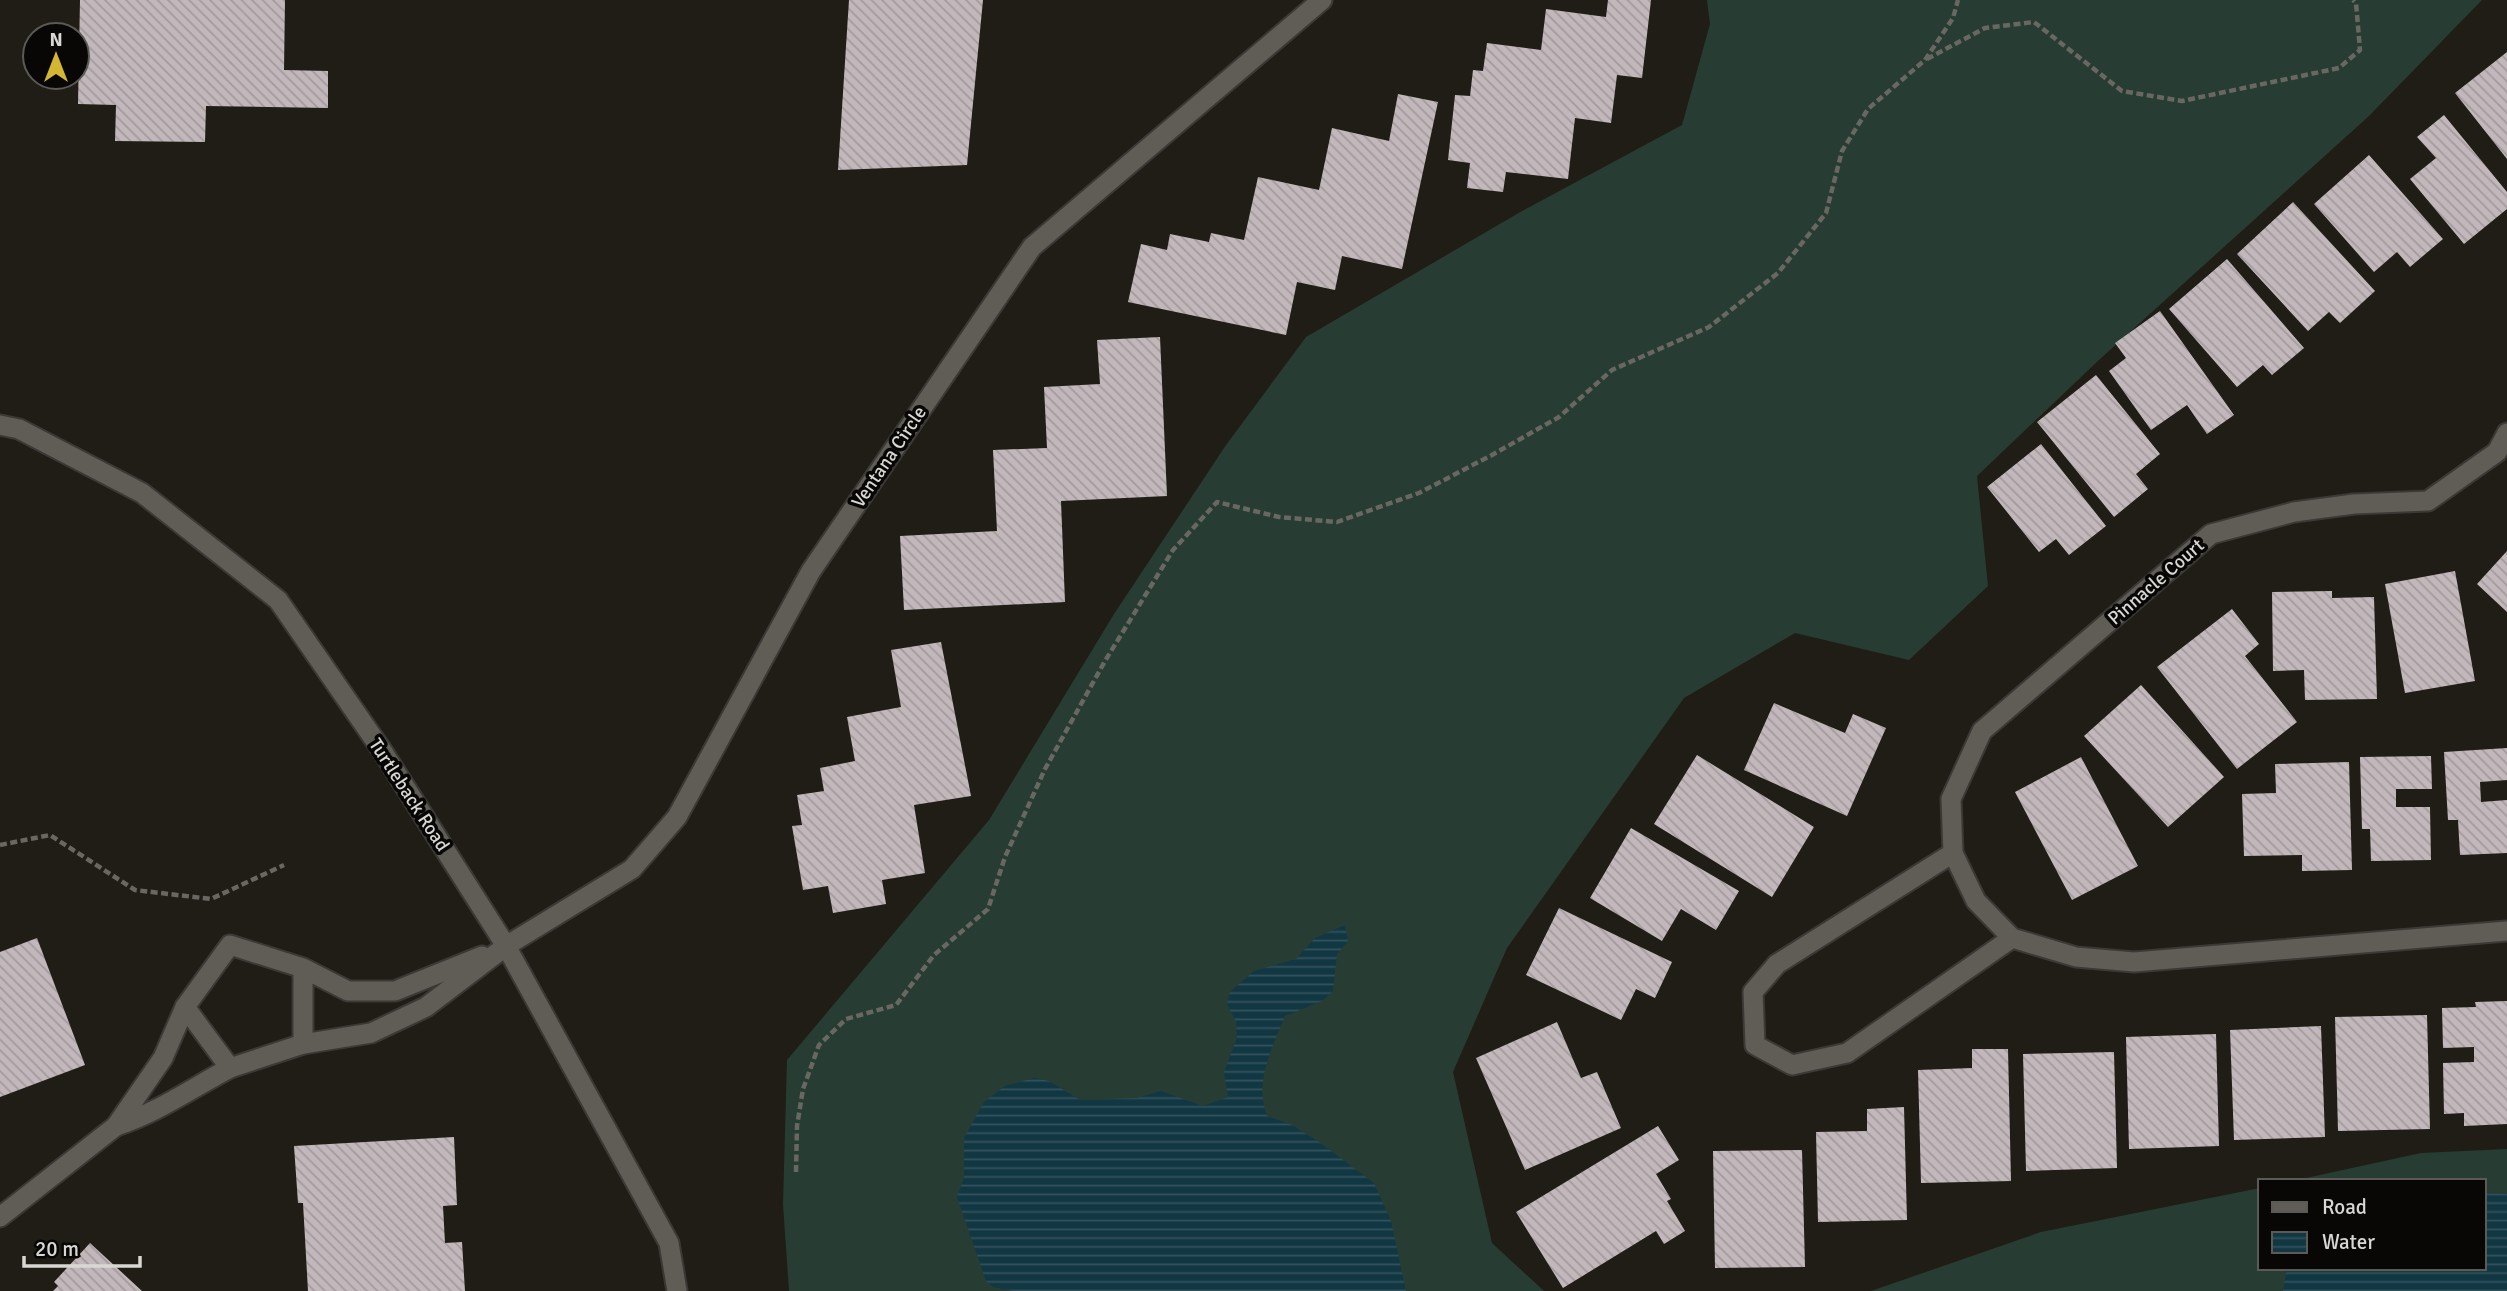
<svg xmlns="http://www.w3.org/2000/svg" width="2507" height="1291" font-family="Signika,sans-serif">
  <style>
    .grass { fill: #273c32 }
    .water { fill: url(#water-rules) }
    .building { fill: url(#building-back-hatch) }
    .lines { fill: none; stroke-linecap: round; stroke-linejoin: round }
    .minor-casing { stroke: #3b3936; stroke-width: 23 }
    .secondary-casing { stroke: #3b3936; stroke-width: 23 }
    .path { stroke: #696761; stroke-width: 4.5; stroke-dasharray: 7 3.5; stroke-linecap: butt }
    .minor { stroke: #605d56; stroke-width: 19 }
    .secondary { stroke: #605d56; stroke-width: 19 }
    .labels { text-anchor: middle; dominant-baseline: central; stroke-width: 7; stroke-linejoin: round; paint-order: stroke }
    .street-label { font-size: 19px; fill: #d9d7d3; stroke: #080705 }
  </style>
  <defs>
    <pattern id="water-rules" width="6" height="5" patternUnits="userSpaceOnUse" patternTransform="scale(1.75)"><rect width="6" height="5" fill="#113743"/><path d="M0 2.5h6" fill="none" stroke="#33535d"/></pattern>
    <pattern id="building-back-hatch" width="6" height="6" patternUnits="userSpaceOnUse" patternTransform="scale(1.75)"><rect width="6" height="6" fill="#c2b8bb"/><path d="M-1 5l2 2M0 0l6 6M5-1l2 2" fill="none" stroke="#a29a9c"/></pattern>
  </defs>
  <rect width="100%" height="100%" fill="#201d17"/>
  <g class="grass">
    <polygon points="1707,0 2482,0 2369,116 2100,359 1977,476 1988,586 1909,660 1795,633 1684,698 1507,948 1453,1072 1492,1243 1544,1291 789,1291 783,1204 787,1060 989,820 1114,614 1226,445 1306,337 1522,211 1682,125 1710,24"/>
    <polygon points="2507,1149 2507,1291 1871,1291 2041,1232 2260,1188 2260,1268 2484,1268 2484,1181 2292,1181 2421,1153"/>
  </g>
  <g class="water">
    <path d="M1345,925L1348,941L1337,954L1333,991L1322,1001L1285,1016C1272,1048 1254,1082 1267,1116L1292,1125L1319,1142L1374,1183L1391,1221L1406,1291H1013L993,1287L986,1281L957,1197L964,1178V1138L984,1102L1005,1086L1034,1078L1049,1081L1080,1100L1136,1098L1161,1091L1203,1106L1228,1097L1224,1072L1237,1038L1236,1022L1227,1004L1230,992L1254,971L1296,959L1315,938Z"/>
    <polygon points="2484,1193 2507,1194 2507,1291 2283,1291 2287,1268 2484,1268"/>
  </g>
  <g class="building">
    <polygon points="80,0 285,0 284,70 328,71 328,108 206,106 205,142 115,141 116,105 78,104"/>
    <polygon points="849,0 983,0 967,165 838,170"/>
    <polygon points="1608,0 1651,0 1642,78 1617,75 1611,123 1575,118 1568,179 1506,172 1503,192 1467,188 1470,163 1448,160 1455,95 1470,96 1473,70 1483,71 1487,43 1541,50 1546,9 1606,17"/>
    <polygon points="2507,52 2507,159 2455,93"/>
    <polygon points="1398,94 1438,102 1402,269 1342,256 1335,290 1297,282 1286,335 1128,302 1141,244 1167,250 1170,234 1209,242 1211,233 1244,240 1258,177 1319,190 1332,128 1389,141"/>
    <polygon points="2444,115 2507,192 2507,209 2464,244 2410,179 2436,158 2417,137"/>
    <polygon points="2369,155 2443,239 2410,267 2397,252 2374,272 2314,204"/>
    <polygon points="2293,202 2375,291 2340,323 2329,312 2308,331 2237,254"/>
    <polygon points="2227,259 2304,348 2272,375 2263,365 2237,387 2169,309"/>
    <polygon points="2160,311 2234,415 2207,434 2187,405 2151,430 2109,371 2126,358 2115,343"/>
    <polygon points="1160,337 1167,496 1061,501 1065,602 904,610 900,536 997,531 993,450 1047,448 1044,387 1100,384 1097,340"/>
    <polygon points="2096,375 2160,454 2136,474 2148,489 2114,517 2037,422"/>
    <polygon points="2041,444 2106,526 2069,555 2056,539 2039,552 1987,487"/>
    <polygon points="2507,551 2507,612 2477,584"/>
    <polygon points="2455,571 2475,681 2405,693 2385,584"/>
    <polygon points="2332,591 2332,598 2374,597 2377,699 2305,700 2304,670 2273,671 2272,592"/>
    <polygon points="2232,609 2259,644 2245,656 2297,722 2237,769 2157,667"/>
    <polygon points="941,642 971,796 914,805 925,873 882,880 886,904 833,913 828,886 803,890 792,826 802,825 797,795 824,791 820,768 855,761 847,717 901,707 891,650"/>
    <polygon points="2141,685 2224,777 2168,827 2084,736"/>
    <polygon points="1774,703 1845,733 1853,714 1886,728 1847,816 1744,770"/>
    <polygon points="2507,748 2507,780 2480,782 2481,802 2507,800 2507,853 2460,855 2458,820 2448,820 2444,752"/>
    <polygon points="1697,755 1814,827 1772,897 1654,824"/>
    <polygon points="2431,756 2432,789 2396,789 2396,807 2430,807 2431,860 2371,861 2370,829 2362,829 2360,757"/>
    <polygon points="2081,757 2138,866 2072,900 2015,792"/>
    <polygon points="2349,762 2352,870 2302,871 2302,855 2244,856 2242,794 2276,793 2275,764"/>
    <polygon points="1631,828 1739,891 1716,930 1681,909 1662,941 1590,898"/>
    <polygon points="1559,908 1672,962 1655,998 1636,989 1621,1020 1526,975"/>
    <polygon points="37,938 85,1065 0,1097 0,952"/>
    <polygon points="2507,1001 2507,1124 2464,1126 2464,1113 2444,1114 2443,1063 2474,1062 2474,1047 2443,1048 2442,1008 2476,1007 2475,1002"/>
    <polygon points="2427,1015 2430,1129 2338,1131 2335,1017"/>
    <polygon points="1557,1022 1581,1078 1597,1072 1621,1128 1525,1170 1476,1058"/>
    <polygon points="2321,1026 2325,1137 2234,1140 2230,1030"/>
    <polygon points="2216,1034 2219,1146 2129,1149 2126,1037"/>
    <polygon points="1972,1049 2008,1049 2011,1181 1921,1183 1918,1070 1972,1068"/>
    <polygon points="2114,1052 2117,1168 2026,1171 2023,1054"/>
    <polygon points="1904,1107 1907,1220 1818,1222 1816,1132 1867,1131 1867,1109"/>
    <polygon points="1658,1126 1679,1160 1656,1174 1671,1199 1667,1201 1685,1231 1664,1244 1656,1231 1563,1288 1516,1212"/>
    <polygon points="454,1137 457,1205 443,1206 445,1243 462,1242 465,1291 308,1291 303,1203 298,1203 294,1146"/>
    <polygon points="1802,1150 1805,1267 1715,1268 1713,1151"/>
    <polygon points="90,1243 142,1291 53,1291 58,1286 54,1282"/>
  </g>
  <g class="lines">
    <defs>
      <g id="minor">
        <polyline points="2507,433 2497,452 2428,501 2354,504 2294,512 2211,534 1982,731 1951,799 1953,853 1976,901 2012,938 2076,957 2134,962 2507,931"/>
        <polyline points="1953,853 1777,964 1753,992 1755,1045 1792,1065 1847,1053 2012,938"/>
        <polyline points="303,968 303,1044 230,1068 185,1007 230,945 303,968 348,991 395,991 482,956"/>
        <polyline points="303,1044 371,1033 426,1007 506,946 632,869 677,817 811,571 1032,247 1322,0"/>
        <path d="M116,1126C157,1113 192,1088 230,1068"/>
        <polyline points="0,1217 116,1126 163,1058 185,1007"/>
      </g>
      <polyline id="secondary" points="0,425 19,429 142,493 278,600 383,752 506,946 669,1243 677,1291"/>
    </defs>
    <use href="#minor" class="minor-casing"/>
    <use href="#secondary" class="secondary-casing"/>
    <g class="path">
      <polyline points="1927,59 1985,28 2034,22 2122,91 2182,101 2339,68 2360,50 2356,3 2353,0"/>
      <polyline points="0,845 50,835 135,890 211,899 284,865"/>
      <polyline points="796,1172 797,1126 803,1089 819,1045 846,1019 896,1005 934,955 988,909 1005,857 1045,769 1105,661 1173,550 1217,502 1279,517 1337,522 1419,493 1492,455 1559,417 1612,370 1709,327 1778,273 1826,213 1842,151 1868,109 1925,60 1953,18 1958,0"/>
    </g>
    <use href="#minor" class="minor"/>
    <use href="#secondary" class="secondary"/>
  </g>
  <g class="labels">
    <g class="street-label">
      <text transform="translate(889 457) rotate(-56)">Ventana Circle</text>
      <text transform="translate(2156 582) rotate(-41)">Pinnacle Court</text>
      <text transform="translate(409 795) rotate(57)">Turtleback Road</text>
    </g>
  </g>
  <rect x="2258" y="1179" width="228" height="91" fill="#080705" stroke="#5c5a57" stroke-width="2"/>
  <rect x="2272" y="1202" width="35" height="10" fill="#605d56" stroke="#5c5a57" stroke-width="2"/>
  <text x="2322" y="1214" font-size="21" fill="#d9d7d3">Road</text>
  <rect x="2272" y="1232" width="35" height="21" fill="url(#water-rules)" stroke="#5c5a57" stroke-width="2"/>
  <text x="2322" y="1249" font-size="21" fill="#d9d7d3">Water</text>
  <g transform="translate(56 56)"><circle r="33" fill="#080705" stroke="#5c5a57" stroke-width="2"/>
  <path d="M0-5L12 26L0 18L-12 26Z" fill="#d4b635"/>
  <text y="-10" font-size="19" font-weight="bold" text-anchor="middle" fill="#d9d7d3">N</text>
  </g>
  <path d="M24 1256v10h116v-10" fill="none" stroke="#d9d7d3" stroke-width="3.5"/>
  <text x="35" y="1256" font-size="21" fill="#d9d7d3" stroke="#080705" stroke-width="5" paint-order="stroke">20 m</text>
</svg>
